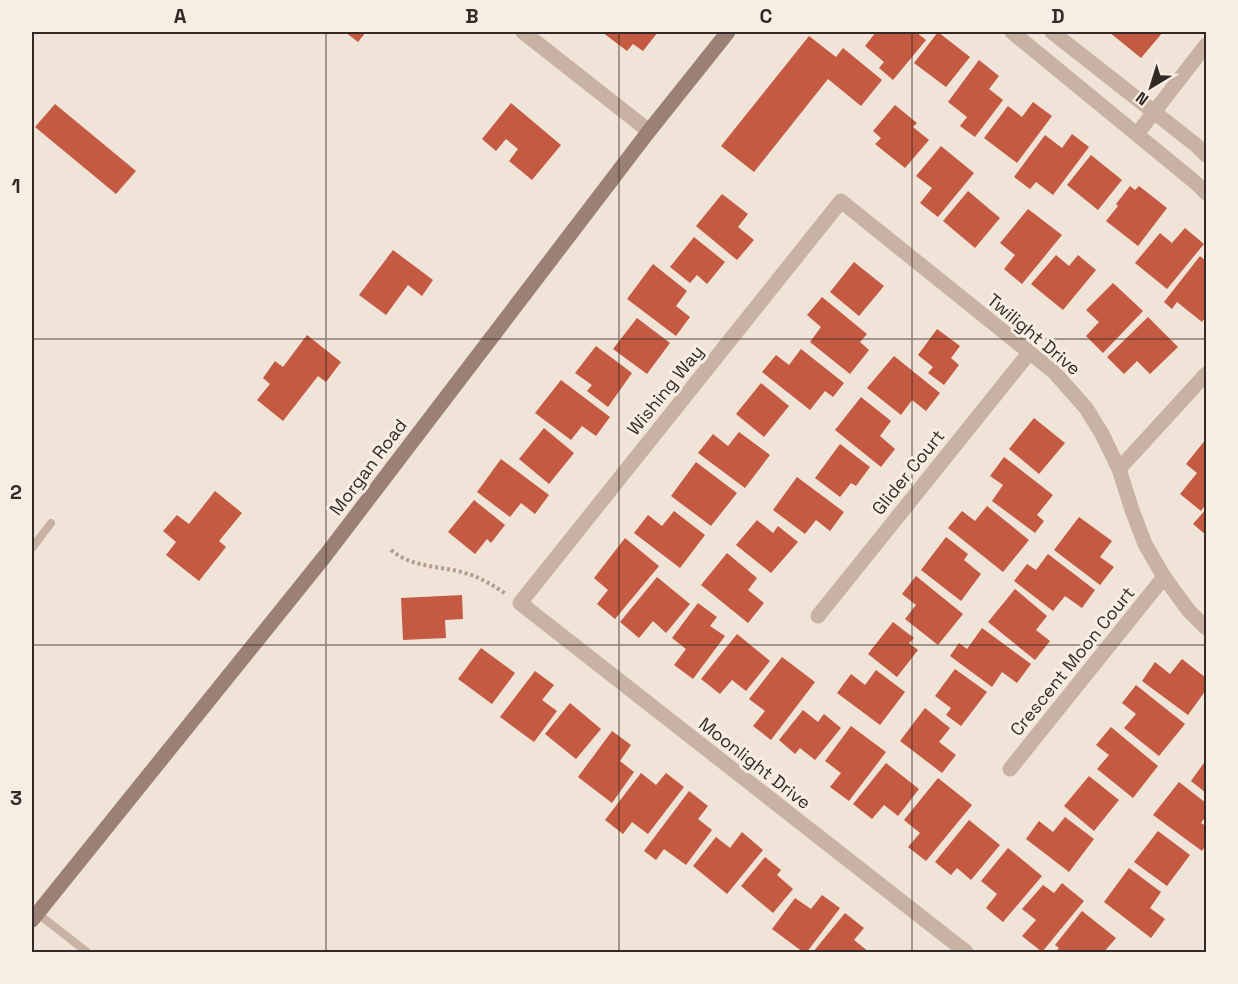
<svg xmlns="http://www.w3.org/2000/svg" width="1238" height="984" font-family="'Space Grotesk',sans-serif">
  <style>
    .building { fill: #c45a42 }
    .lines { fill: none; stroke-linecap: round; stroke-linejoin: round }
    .path { stroke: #b39c8e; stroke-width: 4; stroke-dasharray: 3 3; stroke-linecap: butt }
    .lane { stroke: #c7b2a4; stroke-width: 8 }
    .street { stroke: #c7b2a4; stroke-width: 15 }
    .secondary { stroke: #9b8175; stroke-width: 15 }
    .grid { fill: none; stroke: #332925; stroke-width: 1.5; stroke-opacity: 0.55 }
    .labels { text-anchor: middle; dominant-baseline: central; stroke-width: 6; stroke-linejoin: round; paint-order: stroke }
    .street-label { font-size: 18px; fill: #332925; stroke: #f8ede3 }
    .neatline { fill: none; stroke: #332925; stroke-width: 2 }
    .grid-label { font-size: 20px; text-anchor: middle; font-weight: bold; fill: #332925 }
  </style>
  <rect width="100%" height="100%" fill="#f0e3d7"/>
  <g class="building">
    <polygon points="345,32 366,32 358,42"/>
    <polygon points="602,32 658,32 643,51 633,44 627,51"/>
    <polygon points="876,32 916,32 926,40 893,80 879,68 884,62 865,46"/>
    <polygon points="938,32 970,57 946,87 914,63"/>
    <polygon points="1109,32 1163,32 1141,58"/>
    <polygon points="809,36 836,57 843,48 882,80 861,106 828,79 754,172 721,146"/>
    <polygon points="979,60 999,76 989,89 1003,100 975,137 960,126 967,117 948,102"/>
    <polygon points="1033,102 1052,116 1017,163 984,138 1008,106 1022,117"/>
    <polygon points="511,103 561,145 532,180 509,161 518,149 506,139 496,151 482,139"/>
    <polygon points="55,104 136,171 116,194 35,127"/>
    <polygon points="895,105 917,123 913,127 929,140 905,168 875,144 881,138 873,131"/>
    <polygon points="1072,134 1089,147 1053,195 1036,182 1030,189 1014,177 1045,135 1062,148"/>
    <polygon points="941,146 974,173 938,217 920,203 932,188 916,176"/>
    <polygon points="1091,155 1122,180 1098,210 1067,185"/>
    <polygon points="1130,186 1135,190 1139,186 1167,208 1138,246 1106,221 1118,206 1116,204"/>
    <polygon points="968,191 1000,218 975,248 943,221"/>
    <polygon points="722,194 748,214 738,227 754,240 737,260 696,226"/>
    <polygon points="1028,209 1062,235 1022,284 1004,269 1015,255 1000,243"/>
    <polygon points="1185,228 1204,244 1167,289 1135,263 1160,233 1172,243"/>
    <polygon points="694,237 725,262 707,284 697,275 690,283 670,267"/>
    <polygon points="393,250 433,280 422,296 408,285 386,315 359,295"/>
    <polygon points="1056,255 1069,266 1078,255 1096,270 1063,310 1031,284"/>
    <polygon points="1200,256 1206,261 1206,316 1202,322 1177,302 1172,309 1164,302"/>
    <polygon points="854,262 884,286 859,316 830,292"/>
    <polygon points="653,264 687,291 676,306 690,317 676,336 627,299"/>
    <polygon points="1113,283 1143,311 1103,353 1086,336 1099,322 1086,310"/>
    <polygon points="822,297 867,334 860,342 869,350 850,374 810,342 821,327 807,315"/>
    <polygon points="1148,317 1178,347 1150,374 1137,361 1124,374 1107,357"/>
    <polygon points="637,318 670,343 647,374 613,349"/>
    <polygon points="937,329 960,346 951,358 959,365 944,385 928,373 933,367 918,355"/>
    <polygon points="307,335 341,362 326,382 318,376 283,421 257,400 270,384 263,378 275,361 283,367"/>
    <polygon points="596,346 632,373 608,407 587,391 592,385 575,373"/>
    <polygon points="801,349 844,383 833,397 825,391 810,410 762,372 776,355 789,365"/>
    <polygon points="894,356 940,393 926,411 912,400 901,415 867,388"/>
    <polygon points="561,380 610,417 596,436 582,426 571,440 535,413"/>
    <polygon points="761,383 789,406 764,437 736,414"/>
    <polygon points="861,397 891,421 880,436 895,449 881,467 835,430"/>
    <polygon points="1034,418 1065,443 1039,474 1009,449"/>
    <polygon points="544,428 574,453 549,484 519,459"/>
    <polygon points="739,432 770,455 745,488 698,453 713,434 728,446"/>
    <polygon points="1206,439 1206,504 1201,511 1180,494 1197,473 1186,464"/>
    <polygon points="840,444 870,467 856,486 851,483 840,497 815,478"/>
    <polygon points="1004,457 1053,495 1037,515 1044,521 1035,533 992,501 1003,485 990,476"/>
    <polygon points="501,459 549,495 535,514 521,503 510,517 477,492"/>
    <polygon points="696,462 737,493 711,526 671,496"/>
    <polygon points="797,477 844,512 830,531 816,520 805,534 773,510"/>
    <polygon points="215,491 242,513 219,541 226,547 199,581 166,555 176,542 163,531 177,515 189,524"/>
    <polygon points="474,500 505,525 491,543 487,539 475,554 448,532"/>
    <polygon points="987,506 1029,540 1003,572 948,528 962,511 975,521"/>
    <polygon points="1206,509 1206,535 1193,524"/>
    <polygon points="674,511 705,535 680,568 634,533 648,515 662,526"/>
    <polygon points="1079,517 1112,541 1100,557 1114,567 1100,585 1054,550"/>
    <polygon points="757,520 773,533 778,526 798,542 771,573 736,545"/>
    <polygon points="946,537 968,554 964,560 981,574 961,601 921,570"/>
    <polygon points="625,538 659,566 615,619 597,604 608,590 594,578"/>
    <polygon points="727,553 757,578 748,590 764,603 748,623 701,585"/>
    <polygon points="1048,554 1095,590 1082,608 1065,596 1053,611 1014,581 1027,564 1036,570"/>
    <polygon points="916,576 963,614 938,645 905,619 916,605 902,594"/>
    <polygon points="657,577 690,604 666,633 653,621 639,638 620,622"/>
    <polygon points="1015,589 1047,616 1036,630 1050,641 1035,660 988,622"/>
    <polygon points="462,595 463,619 445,620 446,638 403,640 401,598"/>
    <polygon points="698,603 717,617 710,626 725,636 693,679 674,665 686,649 672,638"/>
    <polygon points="893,622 914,638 909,643 918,650 897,677 868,654"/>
    <polygon points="982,628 1031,664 1017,683 1002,672 992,687 950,656 959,643 967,649"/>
    <polygon points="737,634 770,661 746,691 732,680 720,694 701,679"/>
    <polygon points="481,648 515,673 492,704 458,679"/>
    <polygon points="782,657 815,682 771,740 753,726 765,711 749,699"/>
    <polygon points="1182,659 1206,678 1206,690 1188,715 1142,681 1155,662 1170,674"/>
    <polygon points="955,669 987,692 961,726 946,715 951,708 935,696"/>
    <polygon points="876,670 905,692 880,725 837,693 851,674 865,685"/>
    <polygon points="535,671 554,685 542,700 557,711 534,742 500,717"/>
    <polygon points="1136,685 1185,724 1159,756 1124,728 1136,714 1122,703"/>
    <polygon points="570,703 601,729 576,759 545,734"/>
    <polygon points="925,708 950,728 939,742 956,755 942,773 900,741"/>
    <polygon points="803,710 818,722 824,714 841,728 815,760 800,748 795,754 779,740"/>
    <polygon points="851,726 886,752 849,801 830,787 841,773 825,761"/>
    <polygon points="1111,727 1158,766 1133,798 1097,769 1109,755 1096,745"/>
    <polygon points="612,731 631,745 620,761 634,772 612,803 578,777"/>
    <polygon points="1206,760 1206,793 1191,781"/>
    <polygon points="886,763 919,789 898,816 884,805 872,819 853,804"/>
    <polygon points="641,773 656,785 666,773 684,787 648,834 632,822 623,834 605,820"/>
    <polygon points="1089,776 1119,800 1094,831 1064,806"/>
    <polygon points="938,778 972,805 926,861 908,847 920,833 904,820"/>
    <polygon points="1179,782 1206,803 1206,816 1201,823 1206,826 1206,845 1202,851 1153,815"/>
    <polygon points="689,791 708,806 698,819 712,830 686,865 664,849 656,860 644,851"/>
    <polygon points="1065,817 1094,839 1069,872 1026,839 1039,821 1053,832"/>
    <polygon points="969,820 1000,845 971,880 957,868 951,875 935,862"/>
    <polygon points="1158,831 1190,855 1167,886 1134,862"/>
    <polygon points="742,832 763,850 727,894 693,866 716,837 730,848"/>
    <polygon points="1008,848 1042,876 1003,922 986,908 997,894 981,881"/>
    <polygon points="765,857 781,870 777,875 793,889 773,913 741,886"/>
    <polygon points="1129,868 1161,892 1150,908 1165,919 1151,938 1104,902"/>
    <polygon points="1062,883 1084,901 1042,952 1022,936 1036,920 1022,909 1043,885 1054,893"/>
    <polygon points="822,895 840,908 807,952 803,952 772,929 795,898 811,909"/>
    <polygon points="1082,911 1116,938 1104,952 1055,952 1059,948 1055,945"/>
    <polygon points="845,913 864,928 854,940 869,952 813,952"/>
  </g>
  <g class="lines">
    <path class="path" d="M391,550C413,569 442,565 468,574C482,578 494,586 506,594"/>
    <g class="lane">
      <polyline points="32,548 51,523"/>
      <polyline points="37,913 87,952"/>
    </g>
    <g class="street">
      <polyline points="523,32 649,131"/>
      <polyline points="1012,32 1196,183 1206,193"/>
      <polyline points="1052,32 1196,145 1206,155"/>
      <polyline points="1137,134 1206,45"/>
      <polyline points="1119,469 1206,374"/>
      <polyline points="818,616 1029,353"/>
      <polyline points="1010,769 1164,577"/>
      <polyline points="966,952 520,603 841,201 1054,372 1086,408 1102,434 1119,469 1132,510 1145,544 1164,577 1189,611 1206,628"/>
    </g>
    <polyline class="secondary" points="32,920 325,556 649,131 728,32"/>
  </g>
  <path class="grid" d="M326,32V952M619,32V952M912,32V952M32,339H1206M32,645H1206"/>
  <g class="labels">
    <g class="street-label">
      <text transform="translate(1034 334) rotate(40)">Twilight Drive</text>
      <text transform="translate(665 390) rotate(-51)">Wishing Way</text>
      <text transform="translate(368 467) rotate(-53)">Morgan Road</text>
      <text transform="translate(908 472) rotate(-51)">Glider Court</text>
      <text transform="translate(1072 661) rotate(-51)">Crescent Moon Court</text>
      <text transform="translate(755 763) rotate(38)">Moonlight Drive</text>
    </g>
  </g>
  <rect width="1238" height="984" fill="none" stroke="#f8ede3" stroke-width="66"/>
  <g transform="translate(1151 87) rotate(218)" stroke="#f8ede3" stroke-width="4.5" paint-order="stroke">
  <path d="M0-4.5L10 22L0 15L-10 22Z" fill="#332925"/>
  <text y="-9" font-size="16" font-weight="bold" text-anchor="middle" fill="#332925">N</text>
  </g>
  <rect x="33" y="33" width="1172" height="918" class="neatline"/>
  <g class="grid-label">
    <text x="180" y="23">A</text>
    <text x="472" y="23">B</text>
    <text x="766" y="23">C</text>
    <text x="1058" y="23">D</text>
    <text x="16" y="193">1</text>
    <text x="16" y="499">2</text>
    <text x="16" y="805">3</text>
  </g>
</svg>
